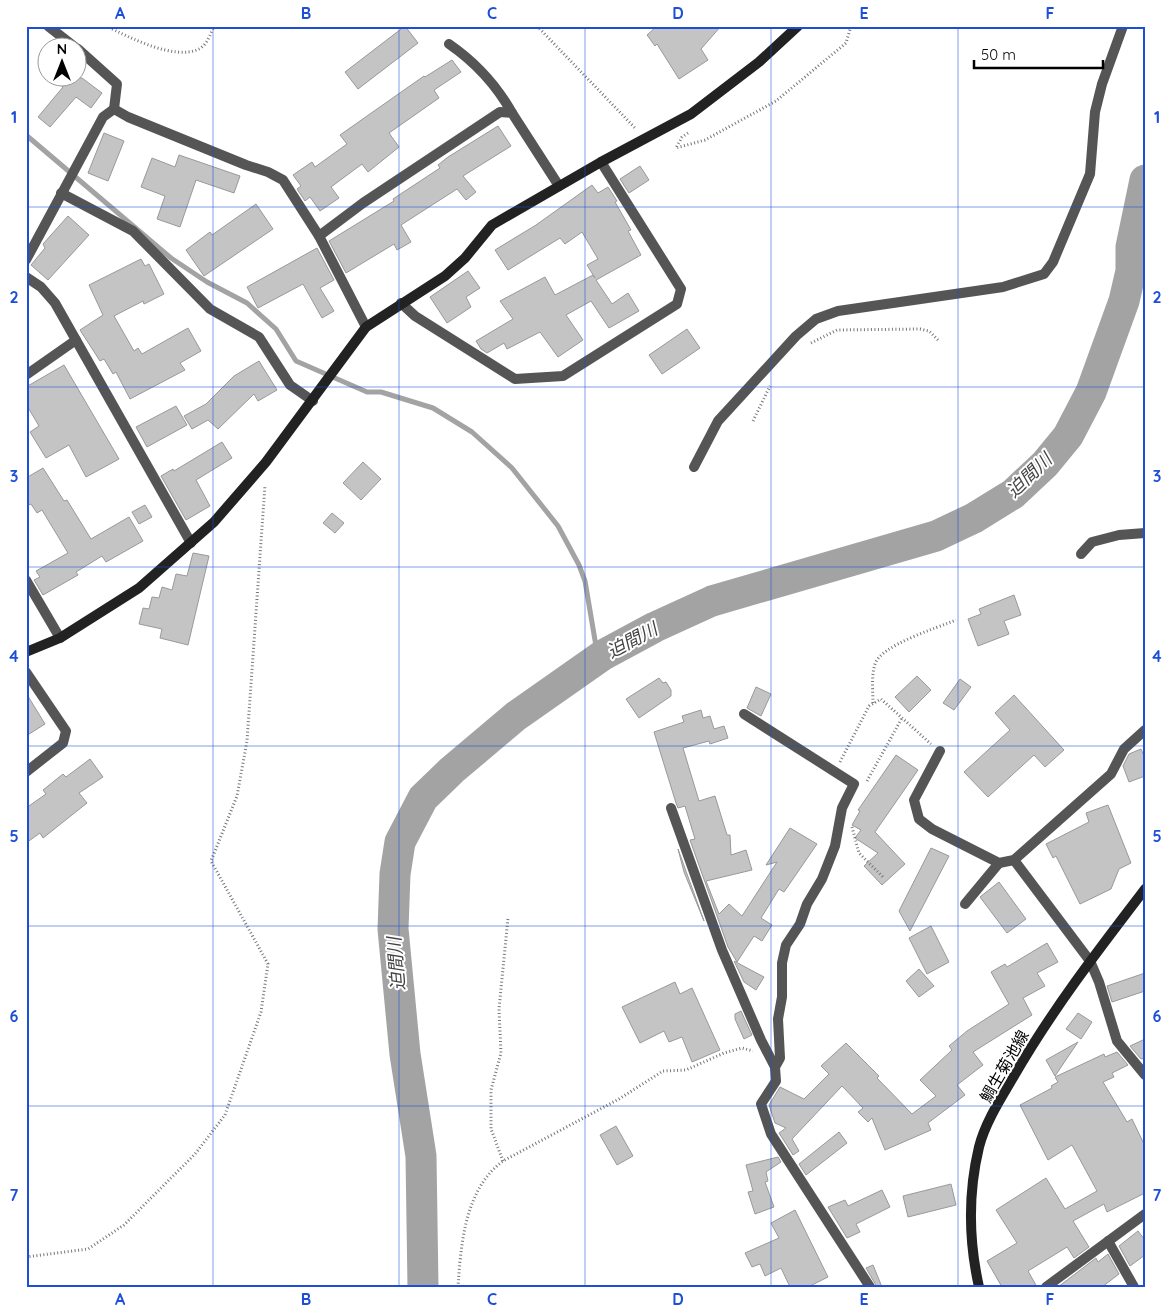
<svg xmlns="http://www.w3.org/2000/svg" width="1171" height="1313" font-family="Quicksand,'Noto Sans JP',sans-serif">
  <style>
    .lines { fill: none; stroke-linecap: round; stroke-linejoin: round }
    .stream { stroke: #a3a3a3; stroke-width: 5 }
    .river { stroke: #a3a3a3; stroke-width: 31 }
    .building { fill: #c4c4c4; stroke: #999 }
    .path { stroke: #777; stroke-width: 3; stroke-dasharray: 1 2.5; stroke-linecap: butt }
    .street { stroke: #555; stroke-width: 10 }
    .secondary { stroke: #222; stroke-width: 10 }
    .grid { fill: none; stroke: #1d4ed8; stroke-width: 1; stroke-opacity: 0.55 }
    .labels { text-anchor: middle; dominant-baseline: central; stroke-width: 4; stroke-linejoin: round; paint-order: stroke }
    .street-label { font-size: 16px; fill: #000; stroke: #fff }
    .water-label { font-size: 18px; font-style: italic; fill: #444; stroke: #fff }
    .neatline { fill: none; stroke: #1d4ed8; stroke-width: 2 }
    .grid-label { font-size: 16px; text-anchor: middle; font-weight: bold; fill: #1d4ed8 }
  </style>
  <rect width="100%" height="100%" fill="#fff"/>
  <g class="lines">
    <polyline class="stream" points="26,135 171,258 207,282 247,303 276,329 296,361 367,392 381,392 433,408 472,432 512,468 558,526 579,565 585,581 598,658"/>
    <polyline class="river" points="423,1287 421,1156 405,1054 393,929 395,874 400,842 423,798 452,770 516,716 603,655 655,627 712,601 936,536 974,518 1013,494 1045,464 1068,436 1091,392 1124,301 1131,271 1131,247 1145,180"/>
  </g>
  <g class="building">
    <polygon points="405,26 418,43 358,89 345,72"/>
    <polygon points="657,26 721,26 701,49 708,60 679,79 657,44 655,46 647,35"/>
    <polygon points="452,60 461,72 434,90 439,98 389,133 399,147 368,172 362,164 331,187 339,198 320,211 310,197 305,201 297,189 301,186 293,175 312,162 315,167 347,144 340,135 424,76 425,77"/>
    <polygon points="50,78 82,78 102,93 91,108 76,97 50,127 38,117 63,87"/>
    <polygon points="498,126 511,146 463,176 476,192 466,200 457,189 401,225 411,242 397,250 394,244 346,273 329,241 394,201 393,199 440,168 438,165 448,157"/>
    <polygon points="104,133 124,141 108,181 88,173"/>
    <polygon points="179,155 240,176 234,193 196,180 180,227 157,219 165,196 141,187 152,158 175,167"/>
    <polygon points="640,166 649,180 629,193 620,179"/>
    <polygon points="592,185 598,193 608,187 617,201 615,202 631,230 628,231 641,255 596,280 612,304 628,293 639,311 609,328 591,301 566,315 583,340 558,357 540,332 507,349 504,343 487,353 481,349 476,341 513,319 500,301 545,277 555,295 593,275 595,278 587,265 598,259 582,232 565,244 560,238 508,270 495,250 536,225"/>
    <polygon points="256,204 273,229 204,276 186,250 210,232 212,235"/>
    <polygon points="68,216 89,235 48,280 31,265 45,248 43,244"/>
    <polygon points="317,248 334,280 320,288 334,311 322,318 303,284 258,308 247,287"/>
    <polygon points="141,259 145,266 149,264 164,294 144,304 143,301 114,316 134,351 138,348 142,354 188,328 201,351 180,363 185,370 130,399 116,372 113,374 104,359 100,361 80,330 103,315 89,285"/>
    <polygon points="468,271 480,288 466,297 471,307 447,323 430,297"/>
    <polygon points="687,329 700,348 662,374 649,355"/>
    <polygon points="259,361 277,390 258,401 254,394 218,429 208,420 192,429 184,416 206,404 234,376"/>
    <polygon points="64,365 119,459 86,477 69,445 46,458 30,432 39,426 26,404 26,387"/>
    <polygon points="176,406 187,425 147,447 136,427"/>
    <polygon points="222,442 232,458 196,480 210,506 186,520 161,476 173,469 174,471"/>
    <polygon points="363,462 381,479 361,500 343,483"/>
    <polygon points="43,468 64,501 67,500 91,539 129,517 143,541 106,562 102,556 76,572 78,575 43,595 34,580 40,577 36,571 68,553 42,510 37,513 31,504 26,506 26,478"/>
    <polygon points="145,505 152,517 139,524 132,512"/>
    <polygon points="332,513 344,523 335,533 323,523"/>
    <polygon points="193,553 209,556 188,645 160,638 162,629 139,624 143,608 149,609 152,597 159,598 162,587 172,590 176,574 187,576"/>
    <polygon points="1014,595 1021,615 1004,621 1009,634 978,646 968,619 981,614 979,609"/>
    <polygon points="917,676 931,690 909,712 895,697"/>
    <polygon points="659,678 663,683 666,682 671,690 671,696 639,718 626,699"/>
    <polygon points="960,679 971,687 954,710 943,703"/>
    <polygon points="756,687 771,694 761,716 747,708"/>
    <polygon points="26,693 45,724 26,736"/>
    <polygon points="1014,695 1064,750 1045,767 1034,755 988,797 964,772 1010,730 995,713"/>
    <polygon points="701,710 703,718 710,716 714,729 724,726 728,738 710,744 709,741 683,748 699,801 715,796 727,835 730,835 731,855 746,850 752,870 706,881 719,914 729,904 742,916 777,862 766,865 790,828 817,844 784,892 779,889 761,918 772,925 762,941 754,936 737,962 728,947 690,840 695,839 685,806 678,808 676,803 654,732 684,722 682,716"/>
    <polygon points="1141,749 1145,758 1145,776 1129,782 1123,766 1129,754"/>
    <polygon points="896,755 918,770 875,832 905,864 882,885 864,866 878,853 855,838 861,830 852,825 860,811 858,810"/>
    <polygon points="90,759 103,777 79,793 87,803 43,838 40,833 26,843 26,808 46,794 43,790 63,774 66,777"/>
    <polygon points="1108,805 1131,863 1119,869 1111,889 1080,904 1056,856 1053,858 1046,844 1089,822 1086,813"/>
    <polygon points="931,848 949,856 910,931 899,911"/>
    <polygon points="678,849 704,921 684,872"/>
    <polygon points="999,882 1026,919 1007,933 980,897"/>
    <polygon points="931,926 949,962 927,974 909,938"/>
    <polygon points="1047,943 1058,962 1037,973 1045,986 1023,998 1032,1015 973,1052 983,1065 957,1085 965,1095 928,1123 931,1130 885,1150 872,1118 868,1122 858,1112 863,1108 842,1086 792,1139 799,1151 793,1155 779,1133 786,1128 775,1123 769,1105 780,1087 804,1099 829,1074 821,1066 846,1043 879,1076 877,1078 912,1114 936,1096 920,1080 952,1050 949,1046 967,1031 1009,1004 991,972 1005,964 1007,967"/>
    <polygon points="734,961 764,977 756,990 744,982"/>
    <polygon points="919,969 934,986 919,997 906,981"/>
    <polygon points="1145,973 1145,991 1112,1002 1107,986"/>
    <polygon points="675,982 680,994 692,988 720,1050 692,1062 682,1037 669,1042 664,1031 640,1043 622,1007"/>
    <polygon points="741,1011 752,1035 744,1039 735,1019 735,1014"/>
    <polygon points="1078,1013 1092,1022 1081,1039 1066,1029"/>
    <polygon points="1145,1039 1145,1058 1141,1059 1130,1046"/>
    <polygon points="1078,1042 1055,1076 1046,1060"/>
    <polygon points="1117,1052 1128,1065 1112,1073 1114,1077 1103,1082 1127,1122 1132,1119 1145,1146 1145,1193 1107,1212 1104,1204 1073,1221 1089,1247 1074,1258 1067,1247 1028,1271 1037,1287 1002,1287 987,1261 1017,1243 996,1210 1046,1178 1065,1209 1097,1191 1072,1145 1048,1160 1020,1105 1052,1088 1051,1086 1058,1082 1055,1077 1104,1054 1105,1057"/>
    <polygon points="616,1126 633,1156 617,1165 600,1135"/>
    <polygon points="839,1132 847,1143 806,1175 799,1164"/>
    <polygon points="778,1157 781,1162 766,1172 768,1181 765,1182 774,1207 755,1214 748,1192 753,1191 746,1165"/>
    <polygon points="951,1184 956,1205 908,1217 903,1196"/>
    <polygon points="882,1190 890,1207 856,1224 860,1232 847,1238 828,1207 845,1200 848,1206"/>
    <polygon points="795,1210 828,1277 808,1287 790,1287 781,1268 765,1276 760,1264 752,1267 745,1253 779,1238 771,1223"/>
    <polygon points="1138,1231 1145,1240 1145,1255 1130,1266 1119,1246"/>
    <polygon points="1108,1254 1119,1274 1102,1287 1058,1287 1096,1258 1098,1262"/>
    <polygon points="873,1265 882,1287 877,1287 866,1268"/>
  </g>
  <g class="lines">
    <g class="path">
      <path d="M106,26C129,37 174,61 199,49C207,45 211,33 214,26"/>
      <polyline points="537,26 636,129"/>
      <polyline points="688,133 682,137 676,148 705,140 776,101 846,43 851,26"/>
      <polyline points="811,343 837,330 920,329 929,331 939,341"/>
      <polyline points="753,421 770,386"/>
      <path d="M873,703C873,691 871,677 875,664C881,645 937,628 956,620"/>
      <polyline points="840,762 869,706 881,699 931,744"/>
      <polyline points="867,781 902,718"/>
      <polyline points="852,827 859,853 883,877"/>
      <polyline points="503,1161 491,1129 491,1090 501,1053 499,1009 508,918"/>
      <polyline points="26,1257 88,1249 124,1225 195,1154 225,1115 261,1012 268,964 211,861 237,796 247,741 265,485"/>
      <path d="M458,1287C461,1243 465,1189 503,1161L619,1099L663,1071L686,1070L724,1053L742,1048L753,1051"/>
    </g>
    <g class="street">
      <polyline points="48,26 76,48"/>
      <path d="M449,44C475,62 497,86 512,113"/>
      <polyline points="78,49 117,84 114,109"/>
      <polyline points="114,109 128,117 246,165 268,172 283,180 319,236 366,327"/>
      <polyline points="61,193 133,231 210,309 259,337 290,385 313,401"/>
      <polyline points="319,236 363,203 500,112 512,113 559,186"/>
      <polyline points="26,260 103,117 114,109"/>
      <polyline points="26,277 41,287 55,303 191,543"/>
      <polyline points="401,303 415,316 515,379 563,376 677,304 681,289 601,162"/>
      <polyline points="26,375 76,340"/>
      <polyline points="694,467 718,421 796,336 816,319 838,311 1003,287 1044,274 1053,262 1090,174 1095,112 1102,84 1123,26"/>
      <polyline points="1081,554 1092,542 1119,535 1145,533"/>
      <polyline points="26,580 60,638"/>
      <polyline points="26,672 66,731 63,743 26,772"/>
      <polyline points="744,714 854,784 842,808 835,846 822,879 807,904 800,924 786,945 782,963 782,997 778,1019 780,1058 775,1067"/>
      <polyline points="940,751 914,800 919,819 932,829 999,863 1014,860 1111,774 1124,749 1145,730"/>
      <polyline points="671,808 722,950 761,1040 775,1067 776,1081 761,1104 771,1134 870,1287"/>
      <polyline points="1014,860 1090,961 1099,982 1117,1041 1145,1075"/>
      <polyline points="965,904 999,863"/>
      <polyline points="1108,1241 1134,1287"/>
      <polyline points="1046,1287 1145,1214"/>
    </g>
    <g class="secondary">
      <polyline points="26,652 60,638 139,588 214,522 266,462 366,327 445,276 465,258 492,225 601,162 691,114 759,62 798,26"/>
      <path d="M979,1287C969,1242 968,1193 979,1147C985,1123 1001,1098 1014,1076C1052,1010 1099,949 1145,889"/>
    </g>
  </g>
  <path class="grid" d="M213,26V1287M399,26V1287M585,26V1287M771,26V1287M958,26V1287M26,207H1145M26,387H1145M26,567H1145M26,746H1145M26,926H1145M26,1106H1145"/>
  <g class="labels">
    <g class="street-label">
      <text transform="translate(1004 1066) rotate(-60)">鯛生菊池線</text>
    </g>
    <g class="water-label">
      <text transform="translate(1029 475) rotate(-44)">迫間川</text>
      <text transform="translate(632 640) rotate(-28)">迫間川</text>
      <text transform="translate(396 964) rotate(-95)">迫間川</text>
    </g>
  </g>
  <rect width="1171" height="1313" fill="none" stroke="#ffffff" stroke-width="55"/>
  <g transform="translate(62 62)"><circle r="24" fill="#ffffff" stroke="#999999"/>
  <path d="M0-4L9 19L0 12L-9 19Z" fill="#000000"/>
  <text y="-8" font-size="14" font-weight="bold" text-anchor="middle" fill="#000000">N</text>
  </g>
  <path d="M974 60v8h129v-8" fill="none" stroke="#000000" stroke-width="2.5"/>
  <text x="981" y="60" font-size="15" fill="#000000" stroke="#ffffff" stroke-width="4" paint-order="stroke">50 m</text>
  <rect x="28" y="28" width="1116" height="1258" class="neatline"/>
  <g class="grid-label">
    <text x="120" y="19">A</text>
    <text x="306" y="19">B</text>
    <text x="492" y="19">C</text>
    <text x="678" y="19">D</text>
    <text x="864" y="19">E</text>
    <text x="1050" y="19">F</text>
    <text x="14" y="123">1</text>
    <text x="1157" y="123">1</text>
    <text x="14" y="303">2</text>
    <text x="1157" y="303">2</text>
    <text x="14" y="482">3</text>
    <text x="1157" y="482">3</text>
    <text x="14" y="662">4</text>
    <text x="1157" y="662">4</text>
    <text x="14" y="842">5</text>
    <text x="1157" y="842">5</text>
    <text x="14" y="1022">6</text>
    <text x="1157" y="1022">6</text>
    <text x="14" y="1201">7</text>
    <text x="1157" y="1201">7</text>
    <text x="120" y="1305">A</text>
    <text x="306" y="1305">B</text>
    <text x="492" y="1305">C</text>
    <text x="678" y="1305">D</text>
    <text x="864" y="1305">E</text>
    <text x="1050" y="1305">F</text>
  </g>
</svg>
